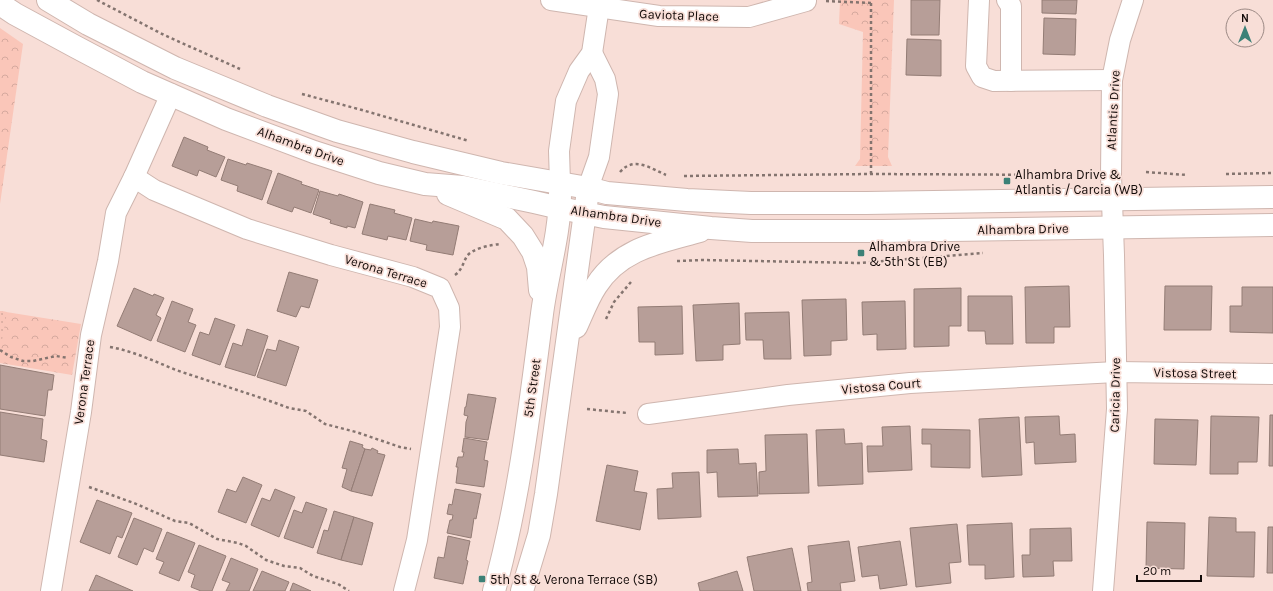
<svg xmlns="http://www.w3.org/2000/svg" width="1273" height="591" font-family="Karla,sans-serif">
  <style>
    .park { fill: url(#park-crowns) }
    .garden { fill: url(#garden-dots) }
    .building { fill: #b79e98; stroke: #937c75 }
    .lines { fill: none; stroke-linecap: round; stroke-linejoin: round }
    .street-casing { stroke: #cfb6af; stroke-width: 22 }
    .secondary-casing { stroke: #cfb6af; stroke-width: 24 }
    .path { stroke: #84746f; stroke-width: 2.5; stroke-dasharray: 3 3; stroke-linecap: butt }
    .street { stroke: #fff; stroke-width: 20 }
    .secondary { stroke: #fff; stroke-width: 22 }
    .poi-dot { fill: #3c8177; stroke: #f8ded7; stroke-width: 1.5 }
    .labels { text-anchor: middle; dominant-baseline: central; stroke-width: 3.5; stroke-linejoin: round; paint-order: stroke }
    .street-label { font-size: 13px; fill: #120a08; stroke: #f8ded7 }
    .poi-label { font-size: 13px; fill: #120a08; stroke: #f8ded7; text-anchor: start }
  </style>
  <defs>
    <pattern id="park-crowns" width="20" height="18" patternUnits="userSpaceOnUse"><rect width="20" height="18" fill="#fac6b9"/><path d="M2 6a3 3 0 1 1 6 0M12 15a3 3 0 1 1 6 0" fill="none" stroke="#d5a99e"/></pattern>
    <pattern id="garden-dots" width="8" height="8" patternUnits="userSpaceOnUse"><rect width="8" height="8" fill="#fac6b9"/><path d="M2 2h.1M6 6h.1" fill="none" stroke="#d5a99e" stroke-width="1.8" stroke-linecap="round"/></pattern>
  </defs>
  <rect width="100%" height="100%" fill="#f8ded7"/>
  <g class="park">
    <polygon points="840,0 894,0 888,157 892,166 855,166 860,159 863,32 839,24"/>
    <polygon points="0,28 23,44 0,204"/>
    <polygon points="0,311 81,324 72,375 0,363"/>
  </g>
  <polygon class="garden" points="0,311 7,312 2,340 0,340"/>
  <g class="building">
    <polygon points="911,0 940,0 939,35 911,35"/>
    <polygon points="1042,0 1077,0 1076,14 1042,13"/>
    <polygon points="1044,18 1076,19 1075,55 1043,54"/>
    <polygon points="907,39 941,40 941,76 906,75"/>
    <polygon points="184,137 208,147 207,150 225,157 216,177 199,170 197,176 172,166"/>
    <polygon points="228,159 246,165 247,163 272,171 262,200 237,191 238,186 221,180"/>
    <polygon points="278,173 302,182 301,184 319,190 311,213 294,207 292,212 267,203"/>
    <polygon points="320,191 338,196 339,194 363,202 355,228 347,226 347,228 330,223 331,220 313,214"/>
    <polygon points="370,204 395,210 394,213 412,218 406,240 388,236 387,240 362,234"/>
    <polygon points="415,219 432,223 433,221 459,226 453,255 426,250 427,245 410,241"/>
    <polygon points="289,272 318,280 309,308 301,306 296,317 277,311"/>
    <polygon points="1069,286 1070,327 1054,327 1054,343 1026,343 1025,287"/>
    <polygon points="1165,286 1212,286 1211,330 1164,330"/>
    <polygon points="1242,287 1273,287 1273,333 1230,332 1230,306 1242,306"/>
    <polygon points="134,288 153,296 154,294 164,298 156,315 161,318 151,341 117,326"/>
    <polygon points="961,288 961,326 949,326 949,346 914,347 914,289"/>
    <polygon points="968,296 1012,296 1013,344 986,344 985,331 968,331"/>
    <polygon points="846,299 847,340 831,341 831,355 804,356 802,300"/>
    <polygon points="172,301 193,309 188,322 196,325 185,352 157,341"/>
    <polygon points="905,301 906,349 877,350 877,334 863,335 862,302"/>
    <polygon points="739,303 740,344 723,345 723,360 696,361 693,305"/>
    <polygon points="682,306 683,354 655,355 655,342 639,342 638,307"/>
    <polygon points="789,312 791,359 764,359 763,340 746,340 745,313"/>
    <polygon points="215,318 235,325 220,365 192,355 200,332 209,335"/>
    <polygon points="247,329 268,336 255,376 225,367 233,343 242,346"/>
    <polygon points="279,340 299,347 286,386 257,377 267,349 276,351"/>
    <polygon points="0,365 54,375 52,390 48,390 45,416 0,409"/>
    <polygon points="468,394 496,398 488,440 465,437 466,422 468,416 464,415 465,407 466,407"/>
    <polygon points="0,412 43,419 41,439 47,441 44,462 0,455"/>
    <polygon points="1270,415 1273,415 1273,466 1269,466"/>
    <polygon points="1059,416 1060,435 1075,434 1076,462 1035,464 1034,442 1026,443 1025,417"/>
    <polygon points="1211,416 1259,417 1257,462 1238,462 1238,474 1210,474"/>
    <polygon points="1019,417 1022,475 982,477 979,419"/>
    <polygon points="1155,419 1198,420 1196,465 1154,464"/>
    <polygon points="910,426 912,470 868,472 867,446 883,446 882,427"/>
    <polygon points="844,429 845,444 862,443 863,484 818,486 816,430"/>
    <polygon points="922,429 970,430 970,468 931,467 931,444 922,444"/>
    <polygon points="807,434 809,493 759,494 759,472 766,471 765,435"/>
    <polygon points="464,438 487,442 484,460 488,461 484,487 456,483 458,467 456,467 458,457 463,457 464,452 462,452"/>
    <polygon points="350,441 363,445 362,447 365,449 351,491 342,487 347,469 342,468"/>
    <polygon points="372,448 378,451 377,453 385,455 372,496 351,491 365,449 371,450"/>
    <polygon points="738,449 739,464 756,463 758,496 718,497 717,472 707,473 707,450"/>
    <polygon points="607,465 638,471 634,491 647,493 640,530 596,521"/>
    <polygon points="699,472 701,517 658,519 657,489 673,488 672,473"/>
    <polygon points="243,477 262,485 246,523 218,512 227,489 236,492"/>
    <polygon points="275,489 295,497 279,537 251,525 262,498 270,501"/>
    <polygon points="455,489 481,494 476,519 474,518 471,538 447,533 450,520 452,520 453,515 447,514 449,504 452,505"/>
    <polygon points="97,500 132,513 122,538 117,536 110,554 80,542"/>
    <polygon points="306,502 327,509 313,548 284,538 294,510 302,513"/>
    <polygon points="334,511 354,517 341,560 317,553 324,530 328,531"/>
    <polygon points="354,517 373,523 362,565 341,560"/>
    <polygon points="1209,517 1236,518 1236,532 1255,532 1254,577 1207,576"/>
    <polygon points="134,518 162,529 153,552 144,548 137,565 118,557"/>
    <polygon points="1147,522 1185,523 1184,569 1146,568"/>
    <polygon points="1012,523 1014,577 985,579 985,565 969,565 967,525"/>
    <polygon points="957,524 961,562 949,563 951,583 916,587 910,528"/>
    <polygon points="1268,527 1273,527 1273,573 1267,573"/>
    <polygon points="1071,528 1072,561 1053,561 1054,576 1023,577 1022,555 1030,555 1030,529"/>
    <polygon points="167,532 195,543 179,581 159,573 164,562 156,559"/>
    <polygon points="448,536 470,541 466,560 468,561 463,584 434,578 438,557 444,558"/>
    <polygon points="849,541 855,581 840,583 841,591 808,591 807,583 812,582 808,546"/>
    <polygon points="900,541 907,585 880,589 878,575 862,577 858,547"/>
    <polygon points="199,545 226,556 212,591 201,591 191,587 195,575 188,572"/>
    <polygon points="792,548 801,591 754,591 747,557"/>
    <polygon points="231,558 258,569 249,591 226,591 230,583 222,580"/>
    <polygon points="262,571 289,582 285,591 253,591"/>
    <polygon points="737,571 743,591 700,591 698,583"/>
    <polygon points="96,575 133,591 89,591"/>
    <polygon points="293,583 311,591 290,591"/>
  </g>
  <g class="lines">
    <defs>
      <g id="street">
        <polyline points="551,0 659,16 749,17 806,1"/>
        <polyline points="979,0 976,66 982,77 994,81 1112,80"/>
        <polyline points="1007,0 1011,6 1011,81"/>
        <polyline points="134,177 154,190 247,229 331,255 413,277 440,288 449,308 450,327 417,540 404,591"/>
        <polyline points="560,183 559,151 566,101 579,71 592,53 600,0"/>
        <polyline points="588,188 599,157 608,94 605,79 592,53"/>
        <polyline points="648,414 788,395 910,383 1116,372 1273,374"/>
        <polyline points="51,591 81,412 91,335 108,261 116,213 134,177 171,94"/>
        <polyline points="1103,591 1117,409 1114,255 1111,175 1112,80 1120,40 1133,0"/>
      </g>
      <g id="secondary">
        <polyline points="48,0 88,24 175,68 267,106 337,131 413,152 501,173 588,188 607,193 687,200 751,203 866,203 1273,197"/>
        <polyline points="0,4 15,14 76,47 142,82 226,119 314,152 379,173 425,184 463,187 534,202 560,208 604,217 711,228 752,231 883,231 1273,225"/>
        <polyline points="448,194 507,219 523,236 533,252 538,267 540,290"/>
        <path d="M576,327C582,314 588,298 596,286C620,248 661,242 700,231"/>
        <path d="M494,591C519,501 530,407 542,314C547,274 560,235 560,194"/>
        <polyline points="522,591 539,535 546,494 587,198"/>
      </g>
    </defs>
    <use href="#street" class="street-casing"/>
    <use href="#secondary" class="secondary-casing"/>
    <g class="path">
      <polyline points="97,0 164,35 240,69"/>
      <polyline points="826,1 871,3"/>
      <polyline points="302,94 362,110 469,141"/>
      <path d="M620,172C634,156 650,168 666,175"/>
      <polyline points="1146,172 1187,175"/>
      <polyline points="871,174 871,0"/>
      <polyline points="1226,174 1273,173"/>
      <polyline points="684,176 871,174 1074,175"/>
      <polyline points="677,261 702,260 860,263 983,253"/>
      <path d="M455,275C462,270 463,263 467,256C473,248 491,245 500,244"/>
      <polyline points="606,319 614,302 631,282"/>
      <path d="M110,347C133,351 154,361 176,370C214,383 252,394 289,408L306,411L325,424L356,432L400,447L411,449"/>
      <polyline points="0,350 11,357 23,361 33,361 56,356 68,358"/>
      <polyline points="587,409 627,413"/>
      <polyline points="89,487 134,503 175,521 189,523 217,539 238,543 246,546 266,560 284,566 300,568 313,576 338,584 349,591"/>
    </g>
    <use href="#street" class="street"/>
    <use href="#secondary" class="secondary"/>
  </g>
  <g class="poi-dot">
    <rect x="1003" y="177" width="8" height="8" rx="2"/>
    <rect x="857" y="249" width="8" height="8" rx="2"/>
    <rect x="478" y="575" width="8" height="8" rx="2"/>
  </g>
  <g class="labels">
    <g class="street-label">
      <text transform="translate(679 15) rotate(2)">Gaviota Place</text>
      <text transform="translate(1113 110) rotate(-87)">Atlantis Drive</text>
      <text transform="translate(301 146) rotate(20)">Alhambra Drive</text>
      <text transform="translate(616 216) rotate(8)">Alhambra Drive</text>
      <text transform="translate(1023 229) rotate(-1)">Alhambra Drive</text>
      <text transform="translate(386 271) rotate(17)">Verona Terrace</text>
      <text transform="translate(1195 373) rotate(1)">Vistosa Street</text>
      <text transform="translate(84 382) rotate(-82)">Verona Terrace</text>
      <text transform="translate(881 386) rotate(-5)">Vistosa Court</text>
      <text transform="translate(532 388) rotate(-82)">5th Street</text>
      <text transform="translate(1115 395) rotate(-89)">Caricia Drive</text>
    </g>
    <g class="poi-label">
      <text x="1015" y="174">Alhambra Drive &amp;<tspan x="1015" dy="15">Atlantis / Carcia (WB)</tspan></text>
      <text x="869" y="246">Alhambra Drive<tspan x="869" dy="15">&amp; 5th St (EB)</tspan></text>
      <text x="490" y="579">5th St &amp; Verona Terrace (SB)</text>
    </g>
  </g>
  <g transform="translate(1245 28)"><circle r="19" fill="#f8ded7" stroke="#9c8984"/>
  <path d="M0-3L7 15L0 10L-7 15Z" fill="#3c8177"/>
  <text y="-6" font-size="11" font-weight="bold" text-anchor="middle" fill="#120a08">N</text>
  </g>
  <path d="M1137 575v6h64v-6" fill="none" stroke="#120a08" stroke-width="2"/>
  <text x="1143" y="575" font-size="12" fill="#120a08" stroke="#f8ded7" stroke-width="3" paint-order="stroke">20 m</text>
</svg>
